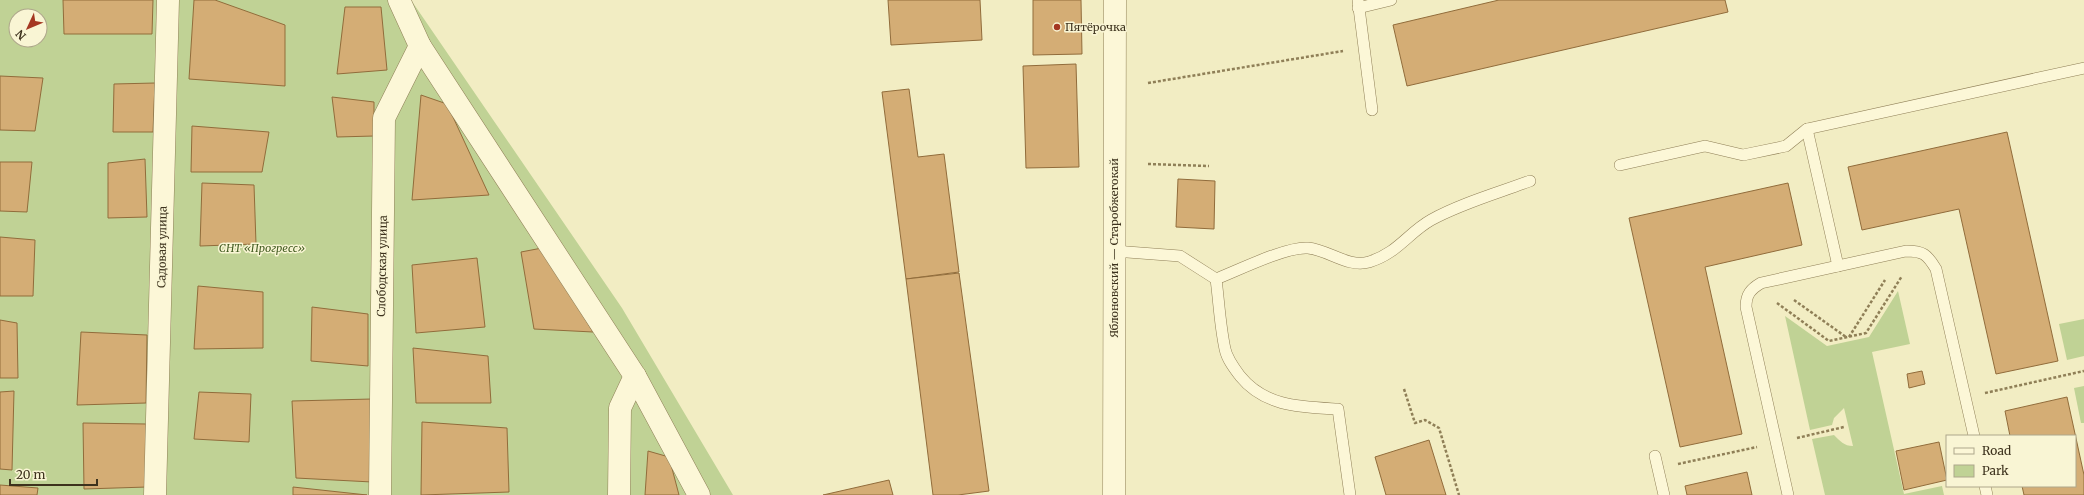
<svg xmlns="http://www.w3.org/2000/svg" width="2084" height="495" font-family="Merriweather,serif">
  <style>
    .green { fill: #c0d295; fill-rule: evenodd }
    .building { fill: #d4ad75; stroke: #916c3b }
    .lines { fill: none; stroke-linecap: round; stroke-linejoin: round }
    .service-casing { stroke: #8f7f57; stroke-width: 12 }
    .minor-casing { stroke: #8f7f57; stroke-width: 23 }
    .tertiary-casing { stroke: #8f7f57; stroke-width: 23 }
    .path { stroke: #8f7f57; stroke-width: 2.5; stroke-dasharray: 3 2; stroke-linecap: butt }
    .service { stroke: #fcf7d7; stroke-width: 11 }
    .minor { stroke: #fcf7d7; stroke-width: 22 }
    .tertiary { stroke: #fcf7d7; stroke-width: 22 }
    .poi-dot { fill: #a43721; stroke: #f9f5d4; stroke-width: 1.5 }
    .labels { text-anchor: middle; dominant-baseline: central; stroke-width: 3; stroke-linejoin: round; paint-order: stroke }
    .poi-label { font-size: 11px; fill: #3d321d; stroke: #f9f5d4; text-anchor: start }
    .street-label { font-size: 11px; fill: #3d321d; stroke: #f9f5d4 }
    .park-label { font-size: 11px; font-style: italic; fill: #435c22; stroke: #f9f5d4 }
  </style>
  <rect width="100%" height="100%" fill="#f2edc3"/>
  <g class="green">
    <path d="M0,0H411L622,308L733,495H0ZM16,16H40V40H16Z"/>
    <path d="M1898,291L1910,344L1872,352L1904,494L1942,486L1944,495H1825L1812,439L1834,435C1840,441 1844,446 1853,446L1844,408L1834,418L1832,425L1810,430L1785,316L1827,346L1869,337Z"/>
    <polygon points="2084,319 2084,356 2067,360 2059,324"/>
    <polygon points="2084,386 2084,423 2081,423 2074,388"/>
  </g>
  <g class="building">
    <polygon points="63,0 153,0 152,34 64,34"/>
    <polygon points="194,0 215,0 285,25 285,86 189,79"/>
    <polygon points="888,0 980,0 982,40 891,45"/>
    <polygon points="1033,0 1081,0 1082,54 1033,55"/>
    <polygon points="1499,0 1725,0 1728,12 1407,86 1393,25"/>
    <polygon points="345,7 381,7 387,70 337,74"/>
    <polygon points="1076,64 1079,167 1026,168 1023,66"/>
    <polygon points="0,76 43,78 35,131 0,130"/>
    <polygon points="155,83 153,132 113,132 114,84"/>
    <polygon points="909,89 918,157 944,154 959,272 906,279 882,92"/>
    <polygon points="421,95 447,104 489,195 412,200"/>
    <polygon points="332,97 374,102 374,136 337,137"/>
    <polygon points="192,126 269,132 262,172 191,172"/>
    <polygon points="2007,132 2058,361 1996,374 1959,209 1862,230 1848,167"/>
    <polygon points="145,159 147,217 108,218 108,163"/>
    <polygon points="0,162 32,162 27,212 0,211"/>
    <polygon points="1178,179 1215,181 1214,229 1176,227"/>
    <polygon points="202,183 254,185 256,244 200,246"/>
    <polygon points="1788,183 1802,245 1705,267 1742,434 1680,447 1629,218"/>
    <polygon points="0,237 35,240 33,296 0,296"/>
    <polygon points="542,248 593,332 534,329 521,252"/>
    <polygon points="477,258 485,327 416,333 412,265"/>
    <polygon points="959,273 989,491 958,495 933,495 906,279"/>
    <polygon points="198,286 263,292 263,348 194,349"/>
    <polygon points="312,307 368,314 368,366 311,361"/>
    <polygon points="0,320 17,323 18,378 0,378"/>
    <polygon points="81,332 147,335 146,403 77,405"/>
    <polygon points="413,348 488,356 491,403 416,403"/>
    <polygon points="1922,371 1925,384 1909,388 1907,374"/>
    <polygon points="14,391 12,470 0,469 0,392"/>
    <polygon points="199,392 251,394 249,442 194,439"/>
    <polygon points="2067,397 2084,475 2084,495 2024,495 2022,486 2075,486 2075,436 2010,436 2005,411"/>
    <polygon points="372,399 372,482 296,478 292,401"/>
    <polygon points="422,422 507,428 509,492 421,495"/>
    <polygon points="83,423 146,424 147,487 84,489"/>
    <polygon points="1429,440 1446,495 1386,495 1375,457"/>
    <polygon points="1939,442 1947,480 1904,490 1896,451"/>
    <polygon points="648,451 669,457 679,495 645,495"/>
    <polygon points="1747,472 1752,495 1687,495 1685,486"/>
    <polygon points="889,480 893,495 823,495"/>
    <polygon points="0,485 38,488 37,495 0,495"/>
    <polygon points="293,487 367,495 293,495"/>
  </g>
  <g class="lines">
    <defs>
      <g id="service">
        <polyline points="1358,0 1372,110"/>
        <polyline points="1358,8 1391,0"/>
        <polyline points="1807,129 1838,266"/>
        <polyline points="1620,165 1705,146 1743,155 1786,146 1807,129 2084,68"/>
        <path d="M1114,251L1180,256L1216,279C1237,271 1287,246 1308,248C1329,250 1348,268 1369,262C1398,253 1408,233 1431,220C1462,203 1498,193 1530,181"/>
        <path d="M1216,279C1219,302 1220,326 1225,349C1227,359 1234,368 1240,376C1265,407 1301,407 1338,409L1350,495"/>
        <polyline points="1655,456 1664,495"/>
        <polyline points="1985,486 1987,495"/>
        <path d="M1788,495L1746,307C1746,294 1751,289 1761,283L1906,251C1923,251 1927,254 1936,269L1974,436"/>
      </g>
      <g id="minor">
        <polyline points="399,0 420,46 635,376 699,495"/>
        <polyline points="155,495 168,0"/>
        <polyline points="380,495 384,118 420,46"/>
        <polyline points="619,495 620,408 635,376"/>
      </g>
      <polyline id="tertiary" points="1114,495 1115,0"/>
    </defs>
    <use href="#service" class="service-casing"/>
    <use href="#minor" class="minor-casing"/>
    <use href="#tertiary" class="tertiary-casing"/>
    <g class="path">
      <polyline points="1148,83 1343,51"/>
      <polyline points="1148,164 1209,166"/>
      <polyline points="1794,300 1846,337"/>
      <polyline points="1777,303 1829,341 1866,333 1902,276"/>
      <polyline points="1849,337 1885,280"/>
      <polyline points="1404,389 1415,423 1425,420 1439,428 1459,495"/>
      <polyline points="1985,393 2084,371"/>
      <polyline points="1797,438 1844,427"/>
      <polyline points="1678,464 1757,447"/>
    </g>
    <use href="#service" class="service"/>
    <use href="#minor" class="minor"/>
    <use href="#tertiary" class="tertiary"/>
  </g>
  <circle class="poi-dot" cx="1057" cy="27" r="4"/>
  <g class="labels">
    <g class="poi-label">
      <text x="1065" y="27">Пятёрочка</text>
    </g>
    <g class="street-label">
      <text transform="translate(162 247) rotate(-89)">Садовая улица</text>
      <text transform="translate(1114 248) rotate(-90)">Яблоновский — Старобжегокай</text>
      <text transform="translate(382 266) rotate(-89)">Слободская улица</text>
    </g>
    <g class="park-label">
      <text x="262" y="248">СНТ «Прогресс»</text>
    </g>
  </g>
  <rect x="1946" y="435" width="130" height="52" fill="#f9f5d4" stroke="#aea78b"/>
  <rect x="1954" y="448" width="20" height="6" fill="#fcf7d7" stroke="#aea78b"/>
  <text x="1982" y="455" font-size="12" fill="#3d321d">Road</text>
  <rect x="1954" y="465" width="20" height="12" fill="#c0d295" stroke="#aea78b"/>
  <text x="1982" y="475" font-size="12" fill="#3d321d">Park</text>
  <g transform="translate(28 28) rotate(226)"><circle r="19" fill="#f9f5d4" stroke="#aea78b"/>
  <path d="M0-3L7 15L0 10L-7 15Z" fill="#a43721"/>
  <text y="-6" font-size="11" font-weight="bold" text-anchor="middle" fill="#3d321d">N</text>
  </g>
  <path d="M10 479v6h87v-6" fill="none" stroke="#3d321d" stroke-width="2"/>
  <text x="16" y="479" font-size="12" fill="#3d321d" stroke="#f9f5d4" stroke-width="3" paint-order="stroke">20 m</text>
</svg>
